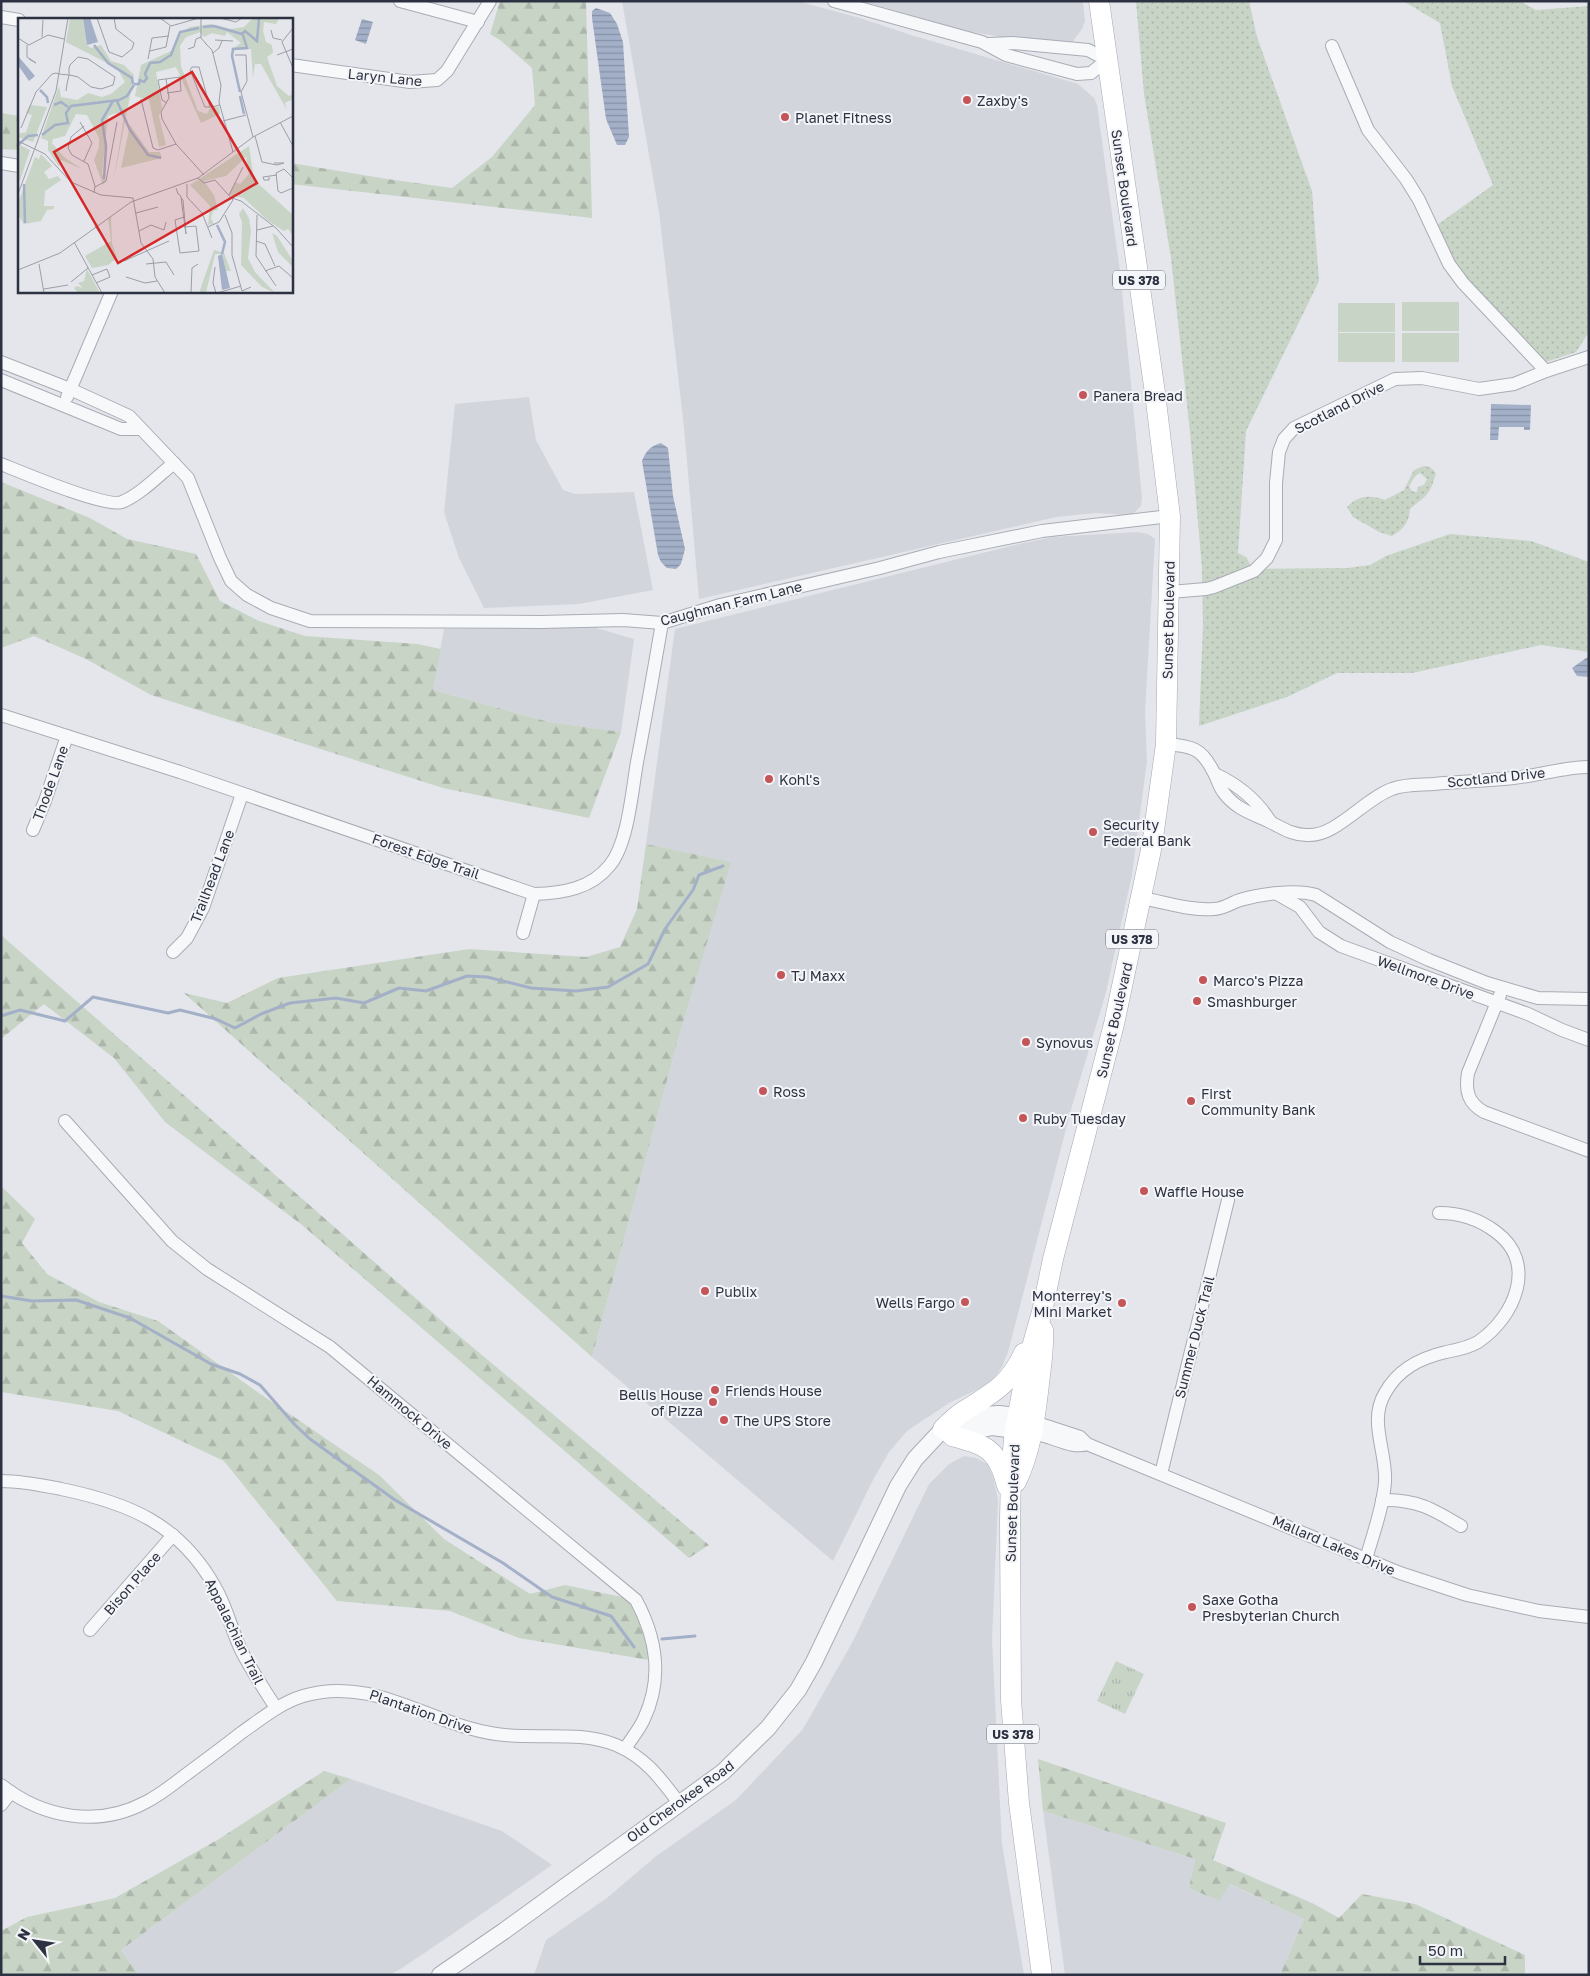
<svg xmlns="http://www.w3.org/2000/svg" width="1590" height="1976" font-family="'Golos Text',sans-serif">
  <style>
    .built { fill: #d3d5dd }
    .grass { fill: url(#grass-dots); fill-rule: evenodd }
    .forest { fill: url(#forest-firs) }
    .park { fill: url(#park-tufts) }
    .garden { fill: #c8d4c6 }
    .water { fill: url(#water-rules) }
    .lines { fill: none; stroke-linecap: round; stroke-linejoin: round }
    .stream { stroke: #a3b0c8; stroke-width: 3 }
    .minor-casing { stroke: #a9acb5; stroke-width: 14 }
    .tertiary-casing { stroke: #a9acb5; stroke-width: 18 }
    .primary-casing { stroke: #a5a9b6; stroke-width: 21 }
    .minor { stroke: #f7f8fa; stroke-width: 12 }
    .tertiary { stroke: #f7f8fa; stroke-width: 16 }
    .primary { stroke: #fff; stroke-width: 20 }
    .poi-dot { fill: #c45558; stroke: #f4f5f8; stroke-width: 2 }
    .labels { text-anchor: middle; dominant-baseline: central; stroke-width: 4; stroke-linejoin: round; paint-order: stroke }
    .shield { fill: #f4f5f8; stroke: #696c79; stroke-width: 1 }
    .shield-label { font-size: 12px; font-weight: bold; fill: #2d3242 }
    .street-label { font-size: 14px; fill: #2d3242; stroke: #f4f5f8 }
    .poi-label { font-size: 14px; fill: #2d3242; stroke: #f4f5f8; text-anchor: start }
    .inset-river { fill: none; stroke: #a3b0c8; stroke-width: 2.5 }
    .inset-road { fill: none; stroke: #9b9ea7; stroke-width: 1 }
    .view { fill: #d62828; fill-opacity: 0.15; stroke: #d62828; stroke-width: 2.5 }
    .inset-edge { fill: none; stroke: #2d3242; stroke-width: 2.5 }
  </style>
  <defs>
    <pattern id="grass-dots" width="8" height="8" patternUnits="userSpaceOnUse" patternTransform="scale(1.25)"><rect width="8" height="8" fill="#c8d4c6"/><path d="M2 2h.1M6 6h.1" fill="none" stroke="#acb6ab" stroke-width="1.8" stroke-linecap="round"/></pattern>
    <pattern id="forest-firs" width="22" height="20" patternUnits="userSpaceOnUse" patternTransform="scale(1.25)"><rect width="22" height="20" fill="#c8d4c6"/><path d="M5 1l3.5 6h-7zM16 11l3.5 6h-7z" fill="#acb6ab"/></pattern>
    <pattern id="park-tufts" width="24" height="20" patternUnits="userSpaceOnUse" patternTransform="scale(1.25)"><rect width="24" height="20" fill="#c8d4c6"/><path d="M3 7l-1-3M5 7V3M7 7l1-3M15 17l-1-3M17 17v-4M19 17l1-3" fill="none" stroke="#acb6ab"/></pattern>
    <pattern id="water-rules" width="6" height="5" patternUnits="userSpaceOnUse" patternTransform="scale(1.25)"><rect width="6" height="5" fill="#a3b0c8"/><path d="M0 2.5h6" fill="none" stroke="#8590a4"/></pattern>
  </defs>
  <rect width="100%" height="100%" fill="#e4e6eb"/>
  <g class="built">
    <polygon points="622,1 797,1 860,18 911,35 1078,84 1094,98 1097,105 1120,271 1142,498 1141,506 1135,512 1130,515 1096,513 1056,517 699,599 684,427 659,212"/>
    <polygon points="862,1 1083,1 1085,21 1082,29 1071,44 1062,47 966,31"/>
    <polygon points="529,397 536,440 563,490 575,494 634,492 653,590 579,604 484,608 459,558 444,512 455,404"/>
    <polygon points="1137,532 1148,534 1155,539 1145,712 1147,761 1132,875 1105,996 1072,1106 1008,1352 1002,1367 991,1383 949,1403 907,1431 889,1452 873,1480 833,1561 592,1357 679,1036 730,862 646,844 675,629 1019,544 1053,537"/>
    <polygon points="593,627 634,639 621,732 549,722 433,690 444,629"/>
    <polygon points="964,1456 976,1458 987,1464 993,1477 998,1500 992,1640 1002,1844 1024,1975 534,1975 546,1940 607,1898 655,1857 736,1800 803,1729 852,1643 929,1484 949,1464"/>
    <polygon points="351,1779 502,1831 552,1865 454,1933 402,1968 389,1975 139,1975 121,1950"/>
    <polygon points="1043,1811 1195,1859 1189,1888 1219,1901 1229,1884 1304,1919 1280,1975 1065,1975"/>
  </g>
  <g class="grass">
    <polygon points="1136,1 1249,1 1257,37 1312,191 1319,281 1246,431 1238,553 1246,557 1253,569 1348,568 1370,565 1386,556 1450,534 1531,541 1589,562 1589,652 1541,645 1412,673 1337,673 1287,697 1199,726 1203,626 1202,568 1190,432 1171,258 1144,94"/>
    <polygon points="1403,1 1520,1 1536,10 1589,6 1589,332 1576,352 1546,362 1466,278 1453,260 1437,225 1493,185 1452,86 1440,23"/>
    <path d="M1424,466L1430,467L1436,473C1430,495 1427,495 1410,509C1409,522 1404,529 1392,536L1379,532L1353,517L1347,507C1359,495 1370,495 1385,500L1404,490L1414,470ZM1420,473L1427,479L1424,485L1418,487L1417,492L1412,491L1409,487C1412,481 1414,476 1420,473Z"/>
  </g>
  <g class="forest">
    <polygon points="500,1 586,1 592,218 291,184 291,163 387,179 452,188 492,157 535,105 532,68 500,40 490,34"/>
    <polygon points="1,113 19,116 19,150 1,149"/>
    <polygon points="1,482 90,518 127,539 196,554 220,601 259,621 305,636 417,644 441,649 433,690 549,722 621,732 589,818 443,788 151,695 86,659 34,636 1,648"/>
    <polygon points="646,844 731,862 679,1036 592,1357 184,993 227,1003 278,978 469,949 586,957 620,947 637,909"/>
    <polygon points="1,935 452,1330 709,1545 689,1558 302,1225 165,1122 114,1058 44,1004 1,1039"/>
    <polygon points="1,1186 35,1219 22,1243 47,1274 99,1302 158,1321 256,1391 379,1475 444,1539 530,1594 565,1585 636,1600 655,1661 519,1638 450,1611 337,1601 224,1461 118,1411 1,1392"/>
    <polygon points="1038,1759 1226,1823 1213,1860 1314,1904 1339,1918 1362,1894 1415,1904 1525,1955 1525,1975 1280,1975 1304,1919 1230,1884 1219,1901 1189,1888 1195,1859 1043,1811"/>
    <polygon points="324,1771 351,1779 121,1950 139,1975 1,1975 1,1931 27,1917 115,1898 219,1839"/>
  </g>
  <polygon class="park" points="1116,1661 1144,1674 1125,1714 1097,1701"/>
  <g class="garden">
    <rect x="1402" y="302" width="57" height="29"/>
    <rect x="1338" y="303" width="57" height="29"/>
    <rect x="1338" y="333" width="57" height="29"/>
    <rect x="1402" y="333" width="57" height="29"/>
  </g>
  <g class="water">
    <polygon points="596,8 610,13 617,24 623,42 629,137 625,145 617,145 606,119 592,18 592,11"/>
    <polygon points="362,19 373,22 366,44 355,40"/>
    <polygon points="1491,404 1531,405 1530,430 1524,430 1524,427 1499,427 1498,440 1490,440"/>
    <path d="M661,443L668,448L673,496L685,549L681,564L676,569L667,568L661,562L658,555L642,461C646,451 650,446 661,443Z"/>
    <polygon points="1589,656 1589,677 1577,676 1572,668"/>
  </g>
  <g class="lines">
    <g class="stream">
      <polyline points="1,1016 20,1010 65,1021 93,997 168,1013 180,1010 216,1019 235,1028 261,1014 290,1003 336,998 364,1003 399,988 426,991 467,976 487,977 531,988 576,991 608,987 648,964 665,929 693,890 699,875 723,866"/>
      <polyline points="1,1296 32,1301 76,1300 130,1318 211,1364 240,1374 260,1385 295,1425 310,1439 395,1500 503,1563 552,1597 611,1616 634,1647"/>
      <polyline points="662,1639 695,1636"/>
    </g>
    <defs>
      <g id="minor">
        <polyline points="400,1 478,22"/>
        <polyline points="834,1 982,42 1006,55 1077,74 1091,73 1107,60 1088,50 1013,43 989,44"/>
        <polyline points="1,17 19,20"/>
        <polyline points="1332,46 1368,130 1406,179 1419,200 1449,264 1463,283 1546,371"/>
        <polyline points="291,65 410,82 437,80 447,71 490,1"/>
        <polyline points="1,163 19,166"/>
        <polyline points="1,362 70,389 129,416 188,478 220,558 231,581 247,595 271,608 310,621 541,622 623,620 662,623 720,605 880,568 939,552 1042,531 1170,516"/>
        <polyline points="1,380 121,429 140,429"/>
        <polyline points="67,397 112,291"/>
        <path d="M1,464C21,472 106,508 122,502C141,494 158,476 174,463"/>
        <polyline points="1170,592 1206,589 1214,587 1254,571 1267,558 1276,540 1276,483 1279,452 1284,439 1294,428 1395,379 1422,378 1479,389 1514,384 1546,371 1589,357"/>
        <path d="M1,715L180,772L534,894C563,893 591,889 610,865C628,843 632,791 637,762C646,716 654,669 662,623"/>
        <path d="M1166,744C1192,746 1202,748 1214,773C1218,780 1219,787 1224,793C1236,809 1251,813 1268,821C1281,827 1291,835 1307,835C1336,837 1364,799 1392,789C1405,784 1420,785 1434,784C1463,781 1492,781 1521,777C1544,774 1566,767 1589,767"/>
        <path d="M1215,774C1239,785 1256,799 1270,821"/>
        <polyline points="33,830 45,801 67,736"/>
        <polyline points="1277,894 1300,907 1319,932 1341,946 1528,1014 1562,1030 1589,1040"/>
        <path d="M1141,898C1165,902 1190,911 1214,909C1223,909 1231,903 1240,900C1260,894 1296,889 1316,895L1390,942L1429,960L1487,983L1538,998L1589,999"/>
        <polyline points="523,933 534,894"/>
        <polyline points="173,952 187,938 203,908 242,794"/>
        <path d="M1500,995L1468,1073C1465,1091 1468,1103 1484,1112L1589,1151"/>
        <path d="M65,1121L172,1241L207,1269L330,1347L636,1600C657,1639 663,1678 644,1719C639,1730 631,1739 625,1749"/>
        <polyline points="1028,1420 1080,1437 1087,1444 1400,1573 1467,1595 1539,1611 1589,1617"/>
        <path d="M1025,1433C1031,1434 1038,1434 1044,1436C1056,1439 1075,1449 1087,1444"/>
        <polyline points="1161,1474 1228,1200"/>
        <path d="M1,1481C22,1481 41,1485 61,1489C129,1503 180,1524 215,1587C227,1607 231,1629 241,1650C251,1670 264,1689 276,1708"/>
        <path d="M1382,1500C1416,1499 1433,1509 1461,1526"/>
        <path d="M1366,1559C1373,1534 1383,1508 1385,1482C1387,1452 1368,1421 1385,1393C1398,1369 1420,1358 1446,1352C1456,1350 1468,1348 1478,1342C1515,1317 1538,1263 1496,1232C1479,1219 1461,1213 1439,1213"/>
        <polyline points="90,1630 173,1535"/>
        <path d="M1,1785C43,1818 98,1828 146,1802C160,1795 172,1785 184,1776C203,1762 222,1748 241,1733C261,1719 280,1703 303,1696C374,1675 428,1724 496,1734C536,1740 578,1730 616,1745C645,1757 661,1779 679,1803"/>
        <polyline points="1,1805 11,1792"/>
      </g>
      <g id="tertiary">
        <polyline points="951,1436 992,1427 1015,1430"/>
        <polyline points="440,1975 504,1931 723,1772 768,1728 798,1690 814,1662 898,1486 915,1459 943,1429 981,1415 999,1414 1018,1416"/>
      </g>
      <g id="primary">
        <path d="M943,1429C949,1423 956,1416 964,1411C992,1393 1009,1386 1024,1353"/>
        <path d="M952,1436C986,1445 998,1449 1007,1486"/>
        <path d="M1016,1482C1031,1451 1035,1418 1039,1384C1041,1366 1044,1349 1043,1330"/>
        <polyline points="1042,1975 1019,1803 1011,1700 1010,1520 1011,1470 1015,1430 1028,1361 1042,1312 1053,1259 1114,1024 1152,845 1166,744 1170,516 1155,393 1099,1"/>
      </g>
    </defs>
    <use href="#minor" class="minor-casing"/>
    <use href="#tertiary" class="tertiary-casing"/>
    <use href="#primary" class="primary-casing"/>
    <use href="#minor" class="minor"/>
    <use href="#tertiary" class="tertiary"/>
    <use href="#primary" class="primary"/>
  </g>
  <g class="poi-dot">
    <circle cx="967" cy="100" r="5"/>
    <circle cx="785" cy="117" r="5"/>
    <circle cx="1083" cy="395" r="5"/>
    <circle cx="769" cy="779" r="5"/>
    <circle cx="1093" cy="832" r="5"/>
    <circle cx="781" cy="975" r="5"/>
    <circle cx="1203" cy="980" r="5"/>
    <circle cx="1197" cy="1001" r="5"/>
    <circle cx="1026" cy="1042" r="5"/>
    <circle cx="763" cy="1091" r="5"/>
    <circle cx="1191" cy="1101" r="5"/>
    <circle cx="1023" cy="1118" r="5"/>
    <circle cx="1144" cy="1191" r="5"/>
    <circle cx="705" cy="1291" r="5"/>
    <circle cx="965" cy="1302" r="5"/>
    <circle cx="1122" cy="1303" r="5"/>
    <circle cx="715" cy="1390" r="5"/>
    <circle cx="713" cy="1402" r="5"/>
    <circle cx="724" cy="1420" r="5"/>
    <circle cx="1192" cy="1607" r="5"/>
  </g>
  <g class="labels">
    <g class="shield">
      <rect x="1113" y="270.5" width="52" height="19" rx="4"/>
      <rect x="1106" y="929.5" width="52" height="19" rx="4"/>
      <rect x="987" y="1724.5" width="52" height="19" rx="4"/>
    </g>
    <g class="shield-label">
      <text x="1139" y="280">US 378</text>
      <text x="1132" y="939">US 378</text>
      <text x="1013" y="1734">US 378</text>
    </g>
    <g class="street-label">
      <text transform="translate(385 77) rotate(6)">Laryn Lane</text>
      <text transform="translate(1125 188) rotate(82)">Sunset Boulevard</text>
      <text transform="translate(1339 407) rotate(-27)">Scotland Drive</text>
      <text transform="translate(731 603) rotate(-14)">Caughman Farm Lane</text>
      <text transform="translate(1168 620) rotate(-89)">Sunset Boulevard</text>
      <text transform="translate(1496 777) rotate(-6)">Scotland Drive</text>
      <text transform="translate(50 783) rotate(-70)">Thode Lane</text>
      <text transform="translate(426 856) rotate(19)">Forest Edge Trail</text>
      <text transform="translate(212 876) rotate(-69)">Trailhead Lane</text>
      <text transform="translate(1426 977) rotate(20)">Wellmore Drive</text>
      <text transform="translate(1114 1020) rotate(-77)">Sunset Boulevard</text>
      <text transform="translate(1194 1337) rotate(-76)">Summer Duck Trail</text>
      <text transform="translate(410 1412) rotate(40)">Hammock Drive</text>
      <text transform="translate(1012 1503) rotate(-88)">Sunset Boulevard</text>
      <text transform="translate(1334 1545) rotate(23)">Mallard Lakes Drive</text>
      <text transform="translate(132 1583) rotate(-49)">Bison Place</text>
      <text transform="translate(235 1631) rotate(64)">Appalachian Trail</text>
      <text transform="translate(421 1711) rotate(19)">Plantation Drive</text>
      <text transform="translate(680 1801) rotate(-36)">Old Cherokee Road</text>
    </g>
    <g class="poi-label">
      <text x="977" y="100">Zaxby's</text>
      <text x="795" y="117">Planet Fitness</text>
      <text x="1093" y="395">Panera Bread</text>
      <text x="779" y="779">Kohl's</text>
      <text x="1103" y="824">Security<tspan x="1103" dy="16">Federal Bank</tspan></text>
      <text x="791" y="975">TJ Maxx</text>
      <text x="1213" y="980">Marco's Pizza</text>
      <text x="1207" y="1001">Smashburger</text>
      <text x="1036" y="1042">Synovus</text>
      <text x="773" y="1091">Ross</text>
      <text x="1201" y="1093">First<tspan x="1201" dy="16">Community Bank</tspan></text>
      <text x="1033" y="1118">Ruby Tuesday</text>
      <text x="1154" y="1191">Waffle House</text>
      <text x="715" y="1291">Publix</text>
      <text x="1112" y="1295" text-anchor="end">Monterrey's<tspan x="1112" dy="16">Mini Market</tspan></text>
      <text x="955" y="1302" text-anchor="end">Wells Fargo</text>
      <text x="725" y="1390">Friends House</text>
      <text x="703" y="1394" text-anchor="end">Bellis House<tspan x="703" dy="16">of Pizza</tspan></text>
      <text x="734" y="1420">The UPS Store</text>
      <text x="1202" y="1599">Saxe Gotha<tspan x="1202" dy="16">Presbyterian Church</tspan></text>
    </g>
  </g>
  <g transform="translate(18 18)">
    <rect width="275" height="275" fill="#e4e6eb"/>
    <path d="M231,128L236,162L275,197V218L270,211L266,213L249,202L226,180L211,177L217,164L222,166L231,156L228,139L208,158L186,163L196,177L200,192L195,193L193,200L196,206L190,207L192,188L172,167ZM225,190L231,200L233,213L230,240L237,254L257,275L244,269L223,247L224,204L221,196ZM254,215L259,218L275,243V249L260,234ZM196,232L206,235L213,253H208L204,236H197L188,275H181Z" fill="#c8d4c6"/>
    <path d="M52,0H65L69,27L73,30L83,27L93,43L106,47L116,57L95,166L106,98L98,95L90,98L84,156L88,163L85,167L76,142L81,129V120L69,97L58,96L47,118L35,121L34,125L46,139L64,151L43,142L41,149L30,132V123L23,120L41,68L43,79L59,82L70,75L84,79L93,76L107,64L99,50L48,24ZM235,0H261L258,6L246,4L245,13L248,24L254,27L255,35L249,39L259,68L271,78L275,76V81L267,85L269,92L243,46H237L235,60L233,31L213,32L223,25L209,14L207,18L194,15L186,19L182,14L168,19L162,28L163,48L180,93L189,96L192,90L201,89L202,96L183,105L158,49L138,54L144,90L141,98L148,127L141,129L131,82L117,78L123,47L153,33L163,14L172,9L193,6L213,11L226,9ZM12,87L29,89L15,124L0,119V116L8,114L14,97L8,95ZM112,107L131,134H142L144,140L103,150ZM0,126L12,132L2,163L0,162ZM23,136L34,148L26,154L31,161L40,158L43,162L27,173L26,188H36V191L29,192L23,203L6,206L0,197V185L17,139L21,141ZM93,198L94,225L99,240L90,247L74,250L67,238L93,223L90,200ZM69,251L82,275H60L56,270L59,268L65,270L60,265L66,263Z" fill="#c8d4c6"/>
    <path d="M65,0H72L80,24L69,27ZM0,38L17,58L11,63L0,47ZM204,236L212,270L204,272L200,238Z" fill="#a3b0c8"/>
    <path class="inset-river" d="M185,9L196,8L224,16L227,13L239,23L241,0M76,27L90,45L114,60L115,66M116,66H121L122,62L126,64L129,60L127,56L132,45L142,44L153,37L162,14L181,10M22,72L29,79L30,85M222,74L214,38L215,31L229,30L225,17M222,78L226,96M99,83L112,112L130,137L143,140M36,87L43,84L50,89M24,117L37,107L50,105L48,95L53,88L101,82L109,78L116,67M0,127L10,118L20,117M86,161L88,128L84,102L95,83M6,166L7,205M199,207L207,224L204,236"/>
    <path class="inset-road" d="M79,0L91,34L104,39L114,31L116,25L98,11L96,0M142,0L153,8L181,0M202,0L218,4L224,0M183,1V20L189,27M275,10L264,24L275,50M253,12L255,20L264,22M24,19L25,2M0,20L11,27L30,17L46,21M197,22L215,23M187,25L194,32L203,67L201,84L215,134M9,27V39L18,45L11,41M170,31L176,29L178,21L183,19M132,33L148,29L152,8M195,35L201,30L204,23M217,37H228L229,63L223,74L235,119M259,37L275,31M130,41L134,20L151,18M148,61L151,80L143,94L144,101L158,126L186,157M149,75L163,73L162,59L140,62L144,82L149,85M123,81L135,130L140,132L158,126M192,89L181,49H174L172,52L186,87L187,89H194L202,87M205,103L228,97M62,104L74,125L66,143M262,104L275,128M66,108L53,119L50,130L54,137L70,146L77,168L76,175M3,110L18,74L34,56L38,55L41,56L51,57L56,58L60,59L73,69L83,71L95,67L97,59L70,41L60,39L52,47L51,50V57L49,66L48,73M237,118L244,144L259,147L266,145H256M0,123L27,136L53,164L83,177L115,180L123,225L135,241L137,259L147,275M251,159V162H246L245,159L259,157M180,160L186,165L197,162L215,182L201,204L190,209M275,160L266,151L258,155L260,173L263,175L275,170M169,166V179L184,195L194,220M77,169L88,163L99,104M158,170L160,176L162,177L164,181L165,182L168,216L163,180M0,176L38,73L50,0M211,177L225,149M214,180L223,183L258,210L275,229M118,195L140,189M207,197L214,215V237L224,273L233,269M239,197L238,238L258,268M166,199L157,202L162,235L181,233L178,208L166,209M77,208L87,223M239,212L255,208M121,213L133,207L146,212L148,204M238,223L247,226L257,248M56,224L84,275M106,243L151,223M21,246L26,275M128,246L148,244L156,257M197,249L195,265L198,275M0,252L42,235L113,184L180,160L235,119L275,98M247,253L261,248L275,260M74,257L89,251L92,259L78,265M108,259L127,265L139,263M53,264L70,250M26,271L50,267M173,275L174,250L180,246M199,275L223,268"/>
    <path class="view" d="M174,54L239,165L100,245L36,134Z"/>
    <rect width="275" height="275" class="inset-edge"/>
  </g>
  <rect width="1590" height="1976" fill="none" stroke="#2d3242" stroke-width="5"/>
  <g transform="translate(35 1941) rotate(300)" stroke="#f4f5f8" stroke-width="4" paint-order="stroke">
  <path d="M0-4L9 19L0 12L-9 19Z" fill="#2d3242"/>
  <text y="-8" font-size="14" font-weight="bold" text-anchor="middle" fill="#2d3242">N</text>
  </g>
  <path d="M1420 1956v8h85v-8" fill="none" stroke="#2d3242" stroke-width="2.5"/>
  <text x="1428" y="1956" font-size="15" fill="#2d3242" stroke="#f4f5f8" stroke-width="4" paint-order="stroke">50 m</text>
</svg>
